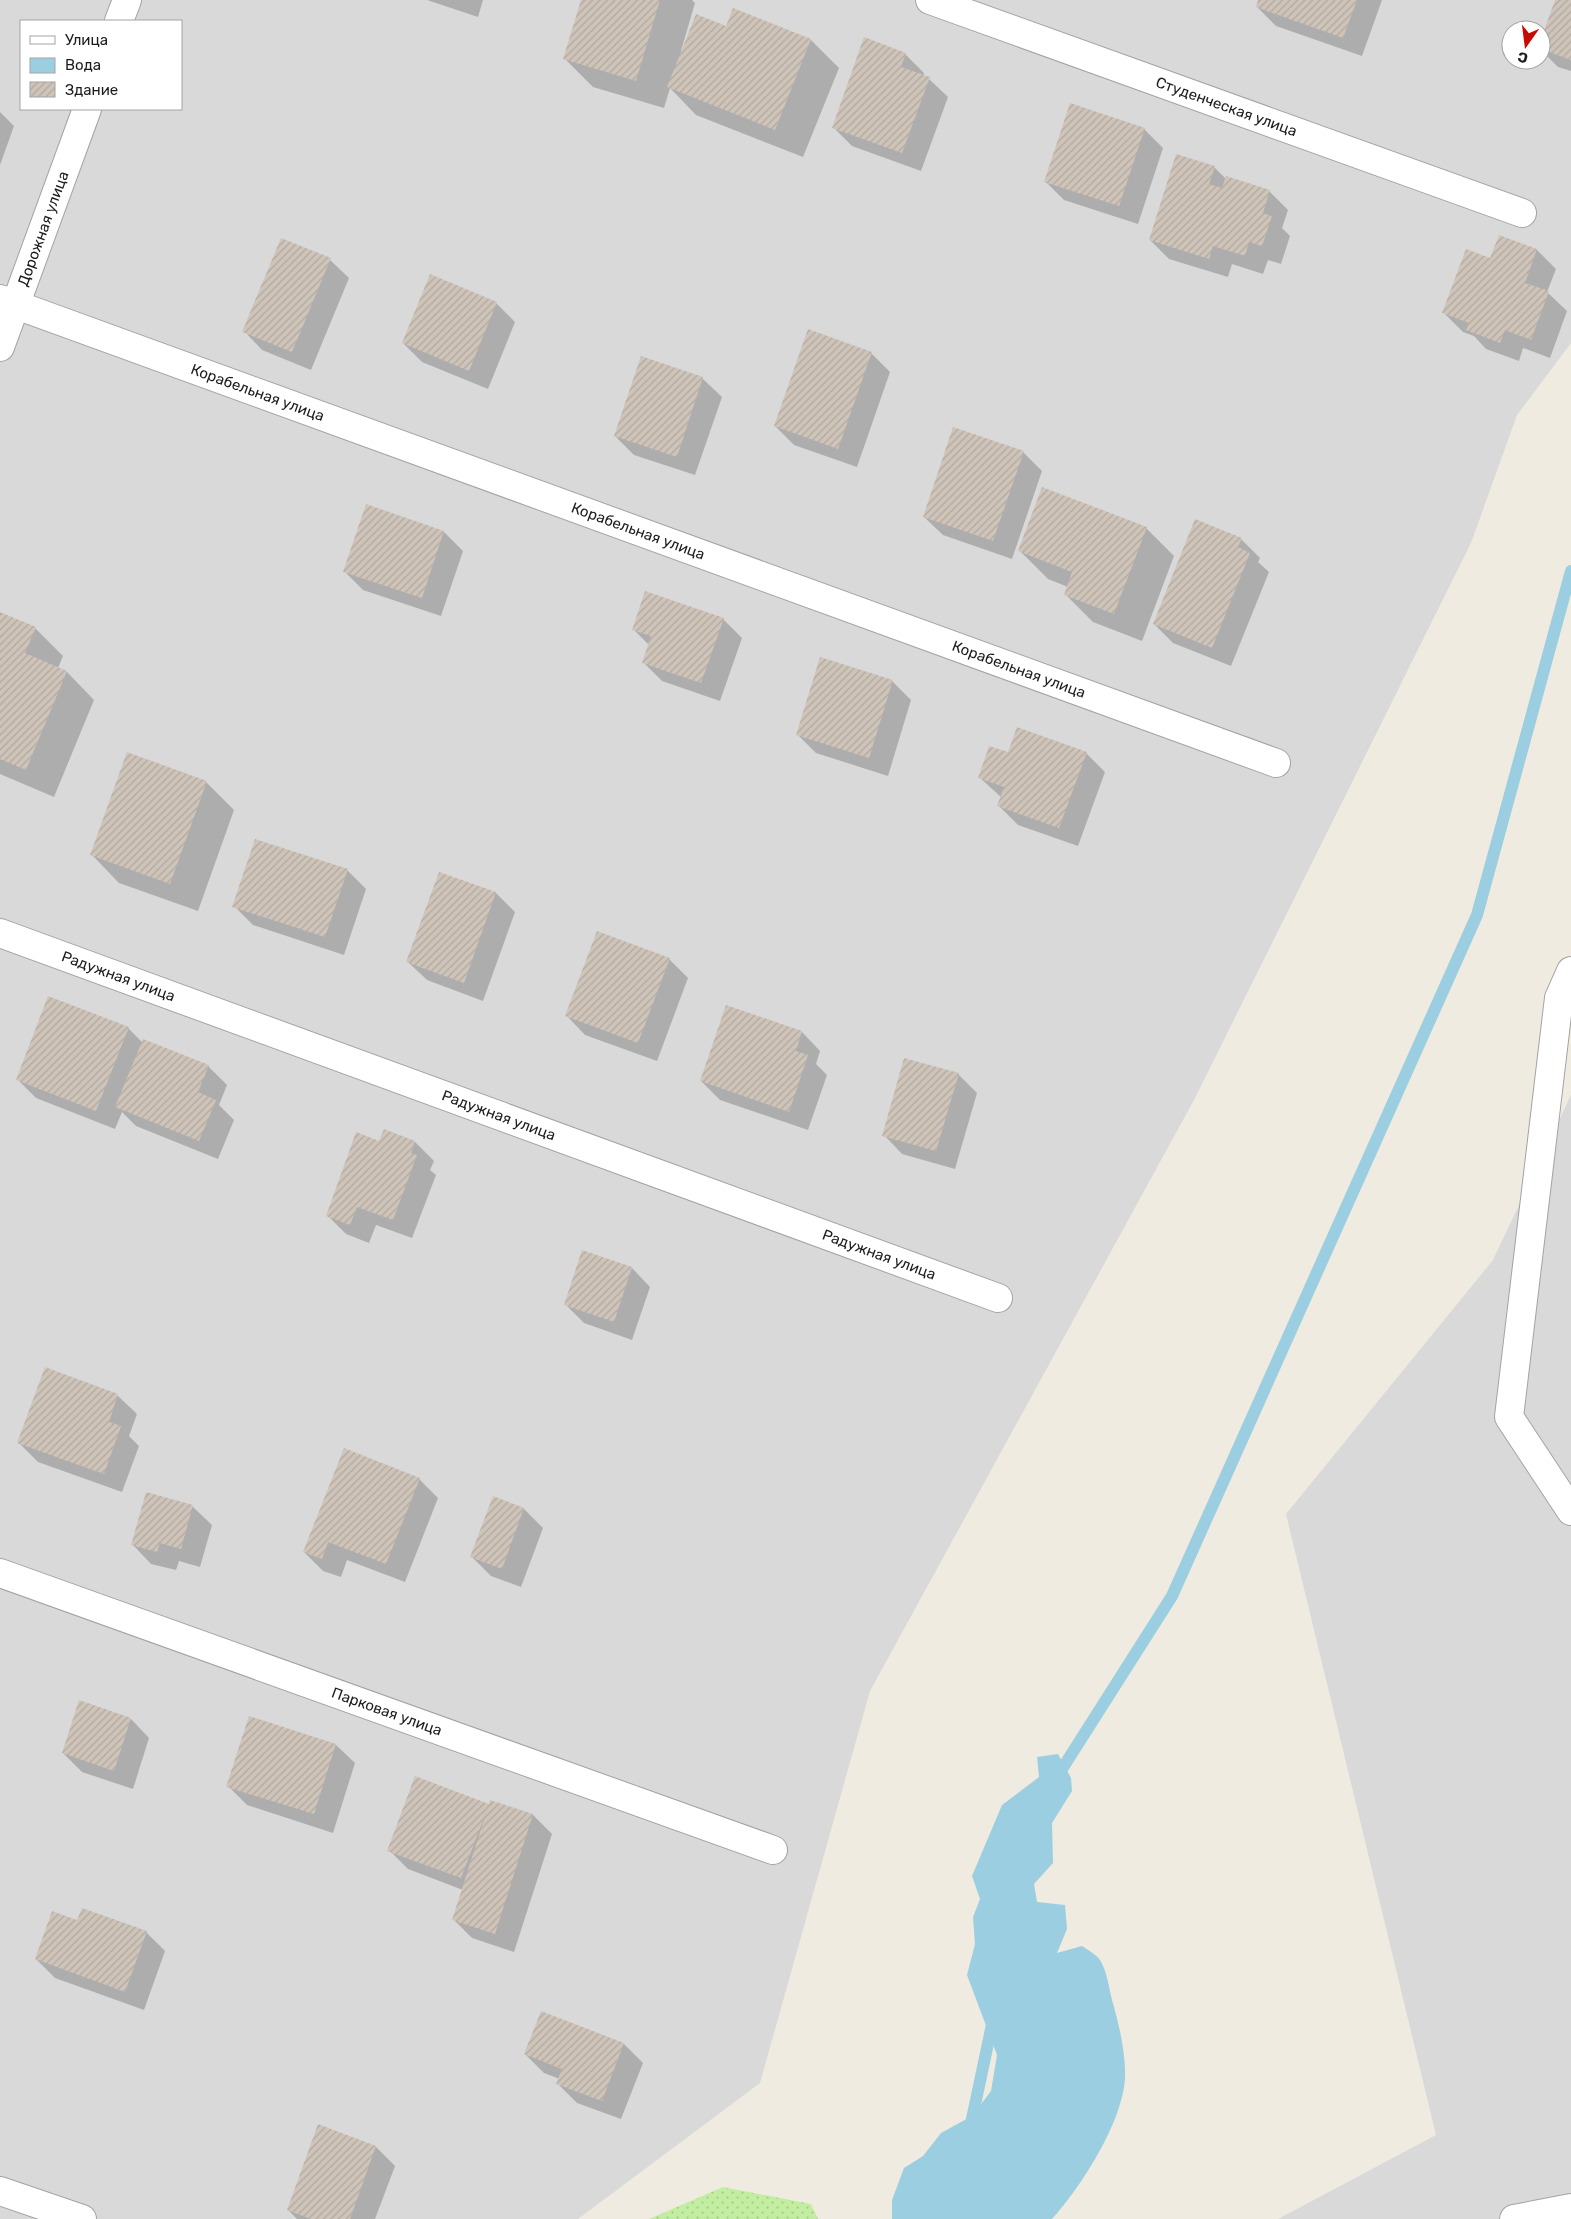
<svg xmlns="http://www.w3.org/2000/svg" width="1571" height="2219" font-family="Rubik,sans-serif">
  <style>
    .residential { fill: #dad9d9; fill-rule: evenodd }
    .grass { fill: url(#grass-dots) }
    .water { fill: #9ccee1 }
    .shadow { fill: #0003 }
    .lines { fill: none; stroke-linecap: round; stroke-linejoin: round }
    .stream { stroke: #9ccee1; stroke-width: 12 }
    .building { fill: url(#building-hatch) }
    .minor-casing { stroke: #a3a3a3; stroke-width: 30 }
    .minor { stroke: #fff; stroke-width: 28 }
    .labels { text-anchor: middle; dominant-baseline: central; stroke-width: 4.5; stroke-linejoin: round; paint-order: stroke }
    .street-label { font-size: 15px; fill: #1c1c1c; stroke: #fff }
  </style>
  <defs>
    <pattern id="grass-dots" width="8" height="8" patternUnits="userSpaceOnUse" patternTransform="scale(1.25)"><rect width="8" height="8" fill="#c3eea1"/><path d="M2 2h.1M6 6h.1" fill="none" stroke="#a7cc8a" stroke-width="1.8" stroke-linecap="round"/></pattern>
    <pattern id="building-hatch" width="6" height="6" patternUnits="userSpaceOnUse" patternTransform="scale(1.25)"><rect width="6" height="6" fill="#cfc4b9"/><path d="M-1 1l2-2M0 6l6-6M5 7l2-2" fill="none" stroke="#b1a89e"/></pattern>
  </defs>
  <rect width="100%" height="100%" fill="#efebe0"/>
  <g class="residential">
    <path d="M0,0H1571V343L1517,415L1471,543L1194,1100L870,1691L760,2083L578,2219H0ZM21,21H181V109H21ZM1511,30H1541V60H1511Z"/>
    <polygon points="1571,1095 1571,2219 1278,2219 1436,2135 1286,1514 1493,1260"/>
  </g>
  <polygon class="grass" points="723,2187 811,2204 818,2219 649,2219"/>
  <path class="water" d="M1058,1754L1071,1778L1072,1791L1052,1823L1053,1863L1034,1884L1037,1902L1065,1905L1067,1929L1057,1953L1082,1946C1088,1950 1097,1955 1100,1960C1107,1971 1109,1988 1112,2000C1119,2024 1126,2054 1125,2079C1122,2123 1081,2187 1052,2219H892V2200L904,2168L923,2156L941,2133L972,2116L991,2091L997,2055L967,1975L975,1944L973,1917L980,1899L972,1876L1002,1805L1039,1777L1037,1757Z"/>
  <g class="shadow">
    <polygon points="427,0 483,0 478,17"/>
    <polygon points="582,0 692,0 695,3 681,51 683,51 726,28 734,9 811,40 839,68 803,157 696,115 670,88 664,108 593,87 565,59"/>
    <polygon points="1260,0 1382,0 1362,56 1276,26 1257,7"/>
    <polygon points="1556,0 1571,0 1571,71 1558,67 1541,50 1541,42"/>
    <polygon points="905,54 924,73 923,76 929,79 948,97 921,171 852,146 833,127"/>
    <polygon points="0,112 14,126 0,165"/>
    <polygon points="1144,129 1163,148 1138,224 1064,200 1045,181"/>
    <polygon points="1214,167 1226,179 1269,191 1288,210 1282,228 1290,236 1281,264 1268,260 1263,274 1232,264 1228,277 1169,259 1150,240"/>
    <polygon points="1499,237 1537,250 1556,269 1547,292 1567,311 1550,358 1523,348 1519,361 1486,349 1474,336 1463,332 1444,313 1491,260"/>
    <polygon points="330,260 349,278 311,370 262,350 244,331"/>
    <polygon points="496,303 515,322 488,389 422,362 403,343"/>
    <polygon points="871,353 890,372 857,467 794,445 775,426"/>
    <polygon points="642,358 703,379 722,397 695,475 634,455 615,436"/>
    <polygon points="1023,452 1042,471 1012,559 943,535 924,517"/>
    <polygon points="1146,528 1174,556 1142,641 1093,622 1065,594 1068,587 1048,579 1020,551"/>
    <polygon points="444,532 463,551 441,616 363,590 344,571"/>
    <polygon points="1241,539 1260,558 1258,562 1269,572 1231,666 1173,643 1154,624"/>
    <polygon points="0,613 35,628 63,656 58,668 67,672 94,700 54,797 0,774"/>
    <polygon points="723,619 742,638 720,701 662,681 643,662 649,645 633,629"/>
    <polygon points="892,681 911,700 888,776 816,753 797,734"/>
    <polygon points="1086,753 1105,772 1078,846 1018,825 999,806 1002,798 979,777 1009,754"/>
    <polygon points="206,782 234,810 198,911 119,883 92,855"/>
    <polygon points="347,870 366,889 344,955 253,925 234,906"/>
    <polygon points="440,873 496,893 515,912 483,1001 427,980 408,962"/>
    <polygon points="669,959 688,978 657,1061 585,1035 567,1016"/>
    <polygon points="128,1028 143,1043 208,1066 227,1085 219,1105 234,1120 218,1159 136,1126 122,1112 115,1129 36,1098 17,1079"/>
    <polygon points="802,1032 820,1051 816,1064 827,1075 808,1130 720,1100 701,1081"/>
    <polygon points="958,1074 977,1093 955,1169 902,1154 884,1135"/>
    <polygon points="385,1131 415,1142 434,1161 430,1170 436,1175 412,1238 376,1225 369,1243 346,1234 327,1215 380,1143"/>
    <polygon points="632,1268 650,1287 632,1340 584,1323 565,1304"/>
    <polygon points="46,1369 118,1396 137,1414 129,1436 139,1446 122,1492 38,1462 19,1443"/>
    <polygon points="419,1479 438,1498 405,1582 347,1560 341,1577 323,1571 304,1552"/>
    <polygon points="147,1494 193,1507 212,1525 200,1567 179,1561 176,1570 151,1564 133,1545"/>
    <polygon points="524,1509 543,1528 521,1587 491,1576 472,1557"/>
    <polygon points="250,1717 336,1745 355,1763 333,1833 247,1805 228,1786"/>
    <polygon points="131,1719 149,1738 133,1789 82,1772 63,1753"/>
    <polygon points="491,1802 533,1815 552,1834 514,1952 472,1938 453,1919 463,1890 408,1869 389,1850 490,1805"/>
    <polygon points="78,1922 146,1932 165,1951 144,2010 55,1978 36,1959"/>
    <polygon points="541,2013 624,2044 643,2063 621,2119 577,2103 558,2084 560,2079 544,2073 525,2054"/>
    <polygon points="319,2126 376,2147 395,2166 375,2219 297,2219 288,2210"/>
  </g>
  <g class="lines">
    <g class="stream">
      <polyline points="1055,1780 1172,1596 1477,915 1571,571"/>
      <polyline points="969,2133 993,2020"/>
    </g>
  </g>
  <g class="building">
    <polygon points="581,0 660,0 636,81 563,59"/>
    <polygon points="1258,0 1357,0 1343,38 1256,7"/>
    <polygon points="1555,0 1571,0 1571,60 1541,49 1541,39"/>
    <polygon points="733,8 811,39 775,130 667,87 696,14 726,26"/>
    <polygon points="864,37 906,53 901,67 930,77 902,153 832,128"/>
    <polygon points="1070,103 1145,128 1119,206 1044,182"/>
    <polygon points="1176,154 1215,166 1209,184 1222,188 1226,176 1270,190 1263,213 1272,216 1262,246 1249,242 1245,256 1213,246 1209,259 1149,240"/>
    <polygon points="1499,235 1537,249 1525,283 1549,291 1531,340 1505,330 1500,343 1466,330 1469,323 1442,313 1466,249 1490,258"/>
    <polygon points="281,238 331,258 292,352 242,332"/>
    <polygon points="430,274 497,302 469,371 402,343"/>
    <polygon points="808,329 872,352 838,449 774,426"/>
    <polygon points="641,356 703,377 677,457 614,436"/>
    <polygon points="953,427 1024,451 993,541 923,517"/>
    <polygon points="1042,487 1147,527 1114,614 1064,595 1072,572 1018,551"/>
    <polygon points="366,504 444,531 422,598 343,572"/>
    <polygon points="1195,519 1242,538 1238,547 1250,553 1212,648 1153,624"/>
    <polygon points="645,591 724,618 701,683 642,663 651,636 632,630"/>
    <polygon points="0,612 36,627 25,653 67,671 26,770 0,759"/>
    <polygon points="820,657 893,680 869,758 796,735"/>
    <polygon points="1017,727 1087,752 1059,828 997,806 1004,787 978,778 989,746 1008,752"/>
    <polygon points="127,752 207,781 170,884 90,855"/>
    <polygon points="255,839 348,869 325,937 232,907"/>
    <polygon points="439,872 496,892 464,983 406,962"/>
    <polygon points="597,931 670,958 638,1043 565,1016"/>
    <polygon points="48,996 129,1027 96,1111 16,1080"/>
    <polygon points="726,1005 802,1031 796,1051 808,1055 789,1112 700,1081"/>
    <polygon points="143,1039 209,1065 198,1092 216,1100 199,1141 115,1107"/>
    <polygon points="904,1058 959,1073 936,1151 882,1136"/>
    <polygon points="384,1129 415,1141 411,1153 417,1155 393,1220 357,1207 350,1225 326,1216 356,1132 379,1141"/>
    <polygon points="582,1250 632,1267 614,1322 564,1305"/>
    <polygon points="45,1367 118,1394 109,1422 121,1426 104,1474 17,1443"/>
    <polygon points="344,1448 420,1478 386,1564 328,1542 322,1559 303,1552"/>
    <polygon points="146,1492 193,1505 181,1549 160,1543 157,1552 131,1545"/>
    <polygon points="493,1496 524,1508 502,1569 470,1557"/>
    <polygon points="79,1700 131,1718 114,1771 62,1753"/>
    <polygon points="249,1716 336,1744 314,1814 226,1787"/>
    <polygon points="415,1776 489,1804 490,1800 533,1814 495,1934 452,1920 487,1810 461,1878 387,1851"/>
    <polygon points="82,1908 147,1931 125,1992 35,1959 52,1911 77,1920"/>
    <polygon points="541,2011 624,2043 602,2101 556,2084 562,2069 524,2054"/>
    <polygon points="318,2124 376,2146 350,2219 311,2219 287,2210"/>
  </g>
  <g class="lines">
    <defs>
      <g id="minor">
        <path id="s1" d="M930,0L1522,213"/>
        <polyline points="119,21 127,0"/>
        <path id="s2" d="M0,299L1276,763"/>
        <path id="s3" d="M0,347L87,109"/>
        <path id="s4" d="M0,933L998,1298"/>
        <polyline points="1571,971 1559,998 1509,1417 1571,1511"/>
        <path id="s5" d="M0,1573L773,1850"/>
        <polyline points="0,2191 82,2219"/>
        <polyline points="1514,2219 1571,2208"/>
      </g>
    </defs>
    <use href="#minor" class="minor-casing"/>
    <use href="#minor" class="minor"/>
  </g>
  <g class="labels">
    <g class="street-label">
      <text stroke="none"><textPath href="#s1" startOffset="315">Студенческая улица</textPath></text>
      <text stroke="none"><textPath href="#s3" startOffset="126">Дорожная улица</textPath></text>
      <text stroke="none"><textPath href="#s2" startOffset="274">Корабельная улица</textPath></text>
      <text stroke="none"><textPath href="#s2" startOffset="679">Корабельная улица</textPath></text>
      <text stroke="none"><textPath href="#s2" startOffset="1084">Корабельная улица</textPath></text>
      <text stroke="none"><textPath href="#s4" startOffset="126">Радужная улица</textPath></text>
      <text stroke="none"><textPath href="#s4" startOffset="531">Радужная улица</textPath></text>
      <text stroke="none"><textPath href="#s4" startOffset="936">Радужная улица</textPath></text>
      <text stroke="none"><textPath href="#s5" startOffset="411">Парковая улица</textPath></text>
    </g>
  </g>
  <rect x="20" y="20" width="162" height="90" fill="#ffffff" stroke="#a4a4a4"/>
  <rect x="30" y="36" width="25" height="8" fill="#ffffff" stroke="#a4a4a4"/>
  <text x="65" y="45" font-size="15" fill="#1c1c1c">Улица</text>
  <rect x="30" y="58" width="25" height="15" fill="#9ccee1" stroke="#a4a4a4"/>
  <text x="65" y="70" font-size="15" fill="#1c1c1c">Вода</text>
  <rect x="30" y="82" width="25" height="15" fill="url(#building-hatch)" stroke="#a4a4a4"/>
  <text x="65" y="95" font-size="15" fill="#1c1c1c">Здание</text>
  <g transform="translate(1526 45) rotate(194)"><circle r="24" fill="#ffffff" stroke="#a4a4a4"/>
  <path d="M0-4L9 19L0 12L-9 19Z" fill="#c80b00"/>
  <text y="-8" font-size="14" font-weight="bold" text-anchor="middle" fill="#1c1c1c">С</text>
  </g>
</svg>
